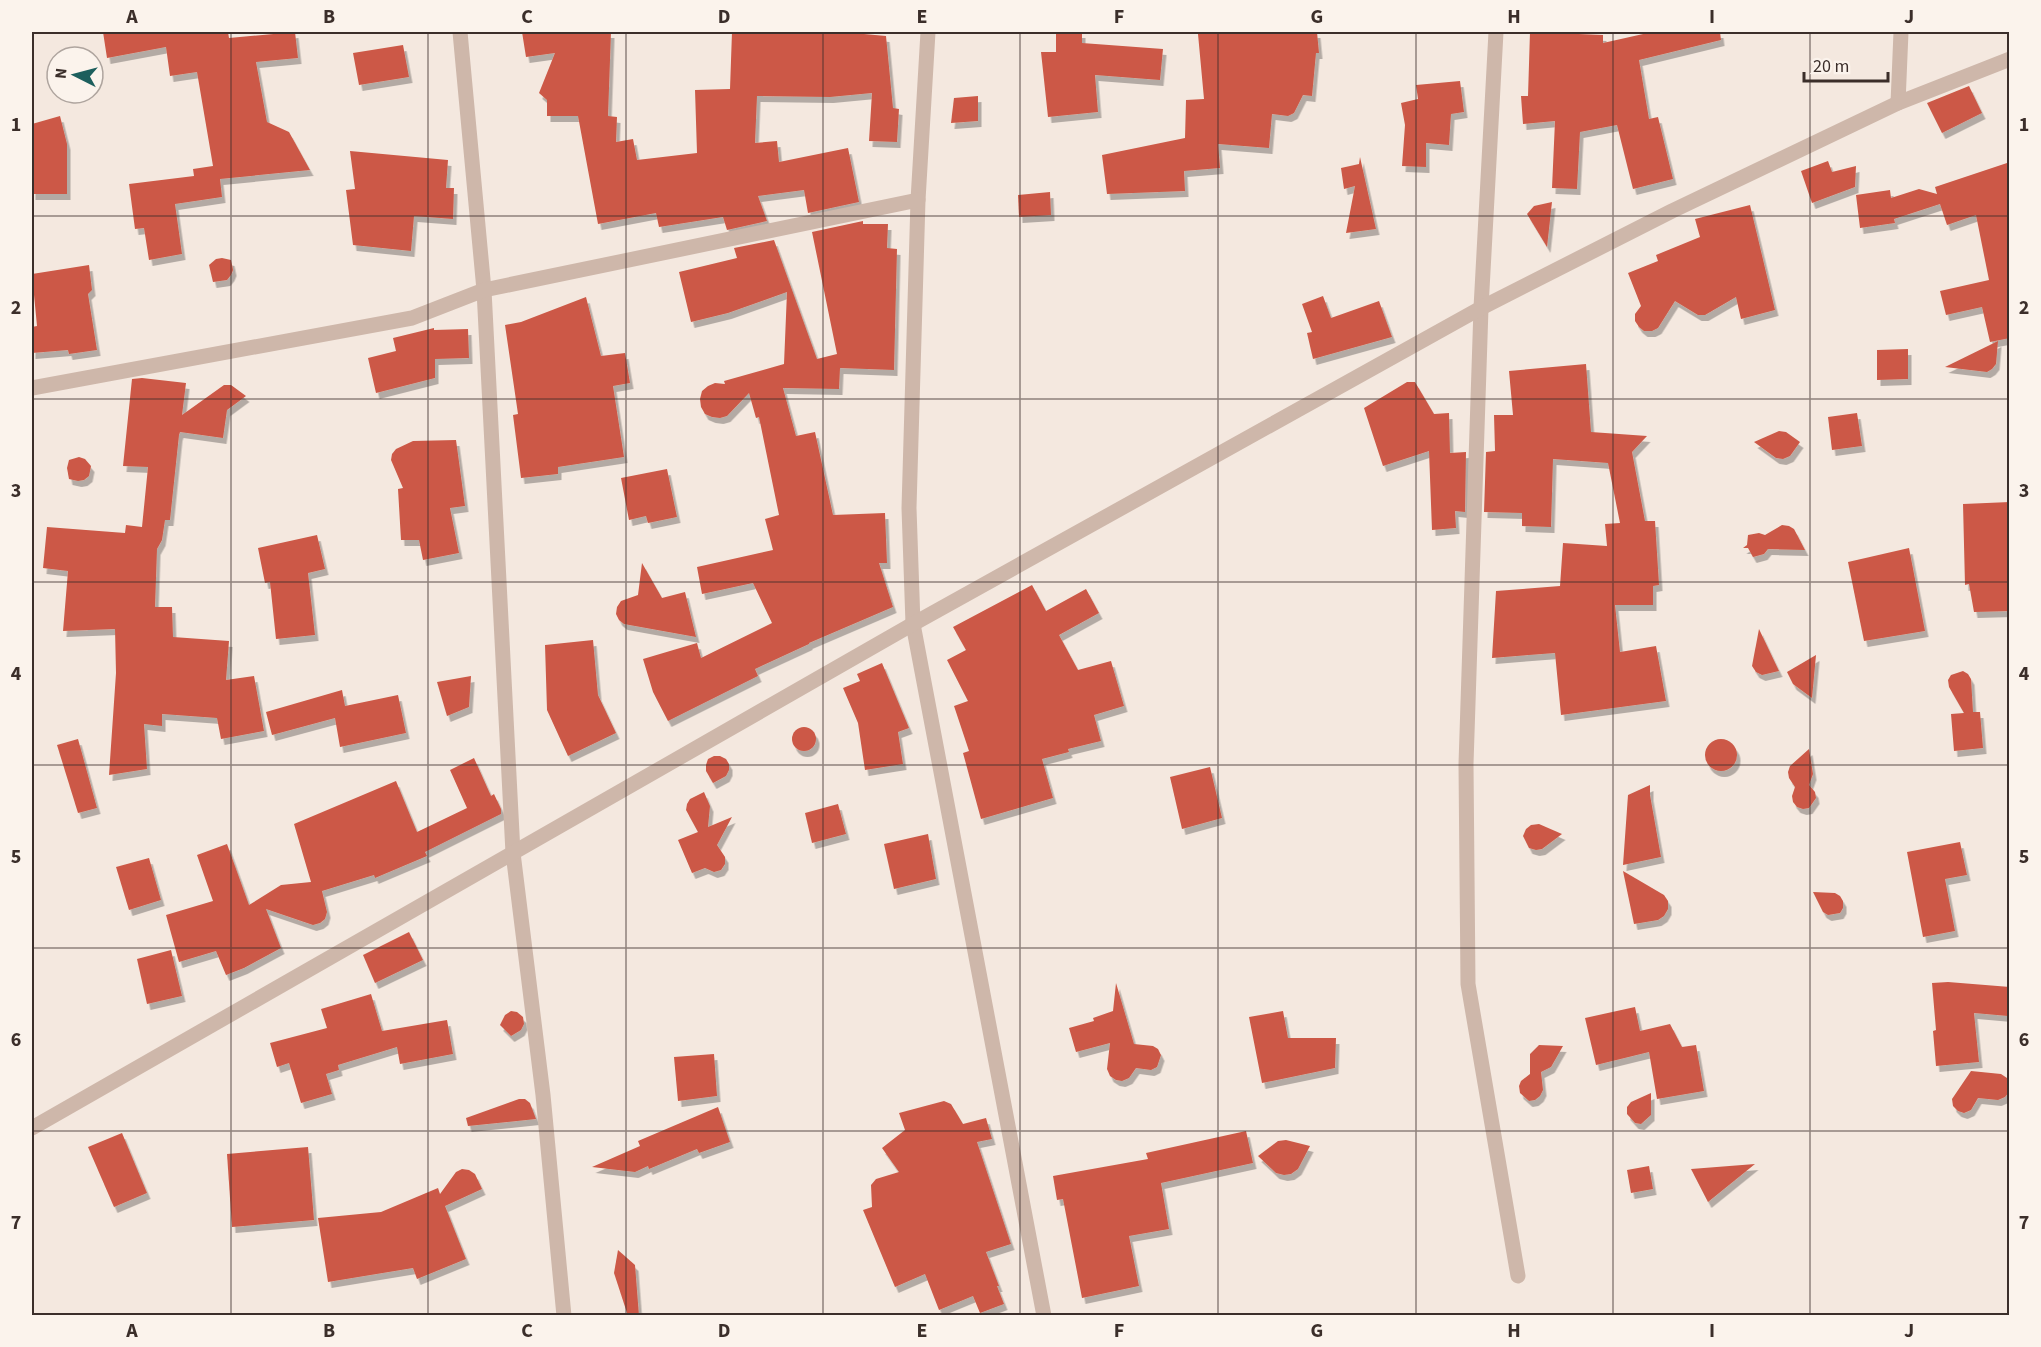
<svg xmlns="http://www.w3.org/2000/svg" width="2041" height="1347" font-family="'Source Sans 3',sans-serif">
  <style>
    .building { fill: #cc5946; filter: url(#shadow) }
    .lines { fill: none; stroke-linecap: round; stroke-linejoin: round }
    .minor { stroke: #ceb7aa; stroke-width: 15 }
    .grid { fill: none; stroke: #3b2e2a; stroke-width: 1.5; stroke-opacity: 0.55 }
    .neatline { fill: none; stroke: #3b2e2a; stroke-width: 2 }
    .grid-label { font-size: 20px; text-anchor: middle; font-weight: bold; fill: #3b2e2a }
  </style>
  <defs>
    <filter id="shadow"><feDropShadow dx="3.5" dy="6" stdDeviation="0" flood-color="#0004"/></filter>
  </defs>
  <rect width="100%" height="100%" fill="#f4e8df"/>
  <g class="building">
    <polygon points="103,32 228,32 229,38 295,32 298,58 256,62 267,122 289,132 310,170 220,179 222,197 175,204 182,254 149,260 144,228 135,229 129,184 194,176 193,169 213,166 197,72 170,76 166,47 107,58"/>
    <polygon points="522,32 611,32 608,116 617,117 616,142 633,139 637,160 697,153 695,90 730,89 732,32 842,32 886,36 893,108 899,109 897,142 869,141 872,93 830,97 757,96 755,143 777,141 779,162 848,148 859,202 808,213 804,190 758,196 767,221 727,230 723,217 659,227 656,213 598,224 578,116 547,116 547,100 539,93 555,53 526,57"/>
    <polygon points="1056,32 1082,32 1082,43 1163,49 1160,80 1095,75 1098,112 1048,117 1041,52 1056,52"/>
    <polygon points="1220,32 1317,32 1319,53 1316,53 1312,96 1303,95 1294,113 1288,116 1272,114 1269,148 1218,144 1220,168 1184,171 1185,191 1107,194 1102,155 1185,138 1186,100 1204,99 1198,34"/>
    <polygon points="1530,32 1603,35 1603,43 1652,32 1720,32 1721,40 1639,60 1649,119 1658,117 1673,179 1633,189 1617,125 1580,132 1577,189 1552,188 1555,121 1523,124 1521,96 1528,96"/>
    <polygon points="403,45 409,77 359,85 353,53"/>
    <polygon points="1460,81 1464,112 1451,114 1449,145 1426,143 1426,167 1402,166 1405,125 1401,103 1418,99 1416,85"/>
    <polygon points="1969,86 1982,113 1942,133 1927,103"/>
    <polygon points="978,96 978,121 951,123 954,98"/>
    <polygon points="60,116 67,144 67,194 32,194 32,124"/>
    <polygon points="350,151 448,160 446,188 454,188 453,219 414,216 411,251 353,245 346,190 355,189"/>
    <polygon points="1360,157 1376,229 1346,233 1355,186 1344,189 1341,168 1359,164"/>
    <polygon points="1828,161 1832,172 1856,166 1855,187 1812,203 1801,171"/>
    <polygon points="2010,162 2010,338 1990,342 1982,307 1946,315 1940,291 1989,280 1976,215 1947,225 1940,204 1894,219 1895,223 1860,228 1856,195 1890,190 1891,198 1919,189 1937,194 1935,187"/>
    <polygon points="1050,192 1051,215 1019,217 1018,195"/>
    <polygon points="1552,202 1547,247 1527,214 1534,206"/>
    <polygon points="1750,205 1775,310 1741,319 1736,297 1705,315 1698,315 1675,301 1658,328 1652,331 1644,331 1639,327 1635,321 1635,314 1641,306 1628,273 1658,261 1656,255 1700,237 1695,219"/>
    <polygon points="863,221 863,224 888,224 887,248 897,249 894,370 840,368 839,389 783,388 796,436 815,432 833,515 885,513 887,563 879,563 893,607 809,643 809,644 755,669 758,676 668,721 653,692 643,659 697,643 701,658 772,623 753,583 702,594 697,567 773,550 765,519 779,515 759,417 756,418 749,393 727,416 720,418 712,417 705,414 701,407 700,399 702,391 708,386 715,383 725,384 724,381 784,364 787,292 728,313 691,322 679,272 737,258 734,248 774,240 817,359 837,354 812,232"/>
    <polygon points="222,258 231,260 233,270 231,275 227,280 213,282 209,265 216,259"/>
    <polygon points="89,265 92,290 88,294 97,350 69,354 68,350 32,353 32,327 37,326 32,274"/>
    <polygon points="1323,296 1331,318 1379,301 1392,337 1313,359 1307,333 1312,332 1302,304"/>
    <polygon points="586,297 601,356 625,353 630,383 613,386 624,457 558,467 558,474 521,478 513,415 518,414 505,325 521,322"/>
    <polygon points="434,328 434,330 468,329 469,358 435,359 435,378 376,393 368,358 396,351 393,338"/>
    <polygon points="1998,341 1996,364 1992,369 1987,372 1945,367"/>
    <polygon points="1908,349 1908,379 1877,380 1877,350"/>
    <polygon points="1586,364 1591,432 1647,436 1632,452 1645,521 1655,521 1659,585 1653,586 1653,605 1615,605 1620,652 1656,646 1666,701 1561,715 1555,653 1492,658 1496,591 1560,586 1563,543 1607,546 1605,524 1620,523 1608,463 1553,459 1551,527 1522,526 1522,513 1484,512 1486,452 1495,451 1494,415 1513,415 1509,371"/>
    <polygon points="142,378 186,383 182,415 224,385 231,385 246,396 227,410 223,438 180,432 179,435 170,520 165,520 162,540 157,549 155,607 172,607 173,637 229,641 226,680 254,676 264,731 221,739 217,718 162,714 162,726 144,724 147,769 109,775 116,673 115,629 63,631 68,571 43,568 47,527 125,533 126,525 142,527 148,467 123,466 132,379"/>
    <polygon points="1407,382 1415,382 1434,414 1449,413 1450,453 1466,452 1465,512 1455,511 1456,528 1432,530 1429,451 1383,466 1364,408"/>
    <polygon points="1857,413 1862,446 1832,450 1828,417"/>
    <polygon points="1779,431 1786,432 1800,442 1790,456 1783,459 1776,458 1754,442"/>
    <polygon points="456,440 465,506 450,508 459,553 423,560 419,540 401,540 398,489 403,488 391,460 392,454 396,449 413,441"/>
    <polygon points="79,457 85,459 91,466 89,476 84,480 78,481 69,479 67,468 69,460"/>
    <polygon points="667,469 677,517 648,523 646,516 629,520 621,478"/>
    <polygon points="2010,502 2010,611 1974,612 1969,584 1965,585 1963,504"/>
    <polygon points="1782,525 1789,526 1794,529 1805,550 1768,549 1764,554 1753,557 1748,548 1743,548 1747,545 1748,535 1759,533 1765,535"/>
    <polygon points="317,535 325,569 308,573 315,635 276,639 270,582 265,583 258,548"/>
    <polygon points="1909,548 1925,631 1864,641 1848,562"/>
    <polygon points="642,563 662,598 685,592 696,637 624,624 619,620 616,614 617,607 621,601 638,595"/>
    <polygon points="1032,585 1046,611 1086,589 1099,613 1059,635 1078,670 1111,661 1124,706 1094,715 1101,741 1068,749 1069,752 1042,759 1053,798 981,819 963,753 969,751 954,706 968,701 947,660 966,650 953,627"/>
    <polygon points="1759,629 1779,671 1762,675 1756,672 1752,666"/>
    <polygon points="593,640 598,695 616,733 568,756 547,710 545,645"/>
    <polygon points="1816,655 1812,698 1793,684 1787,672"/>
    <polygon points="882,663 909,728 898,732 903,764 865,770 858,723 843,688 860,681 857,674"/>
    <polygon points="1963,671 1968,674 1971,679 1973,712 1980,712 1983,748 1954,751 1951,714 1964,713 1949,687 1948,680 1951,675"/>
    <polygon points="471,676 469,707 447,716 437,682"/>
    <polygon points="342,690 345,706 398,695 406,733 340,747 335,718 272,735 266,712"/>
    <circle cx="804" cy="739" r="12"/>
    <polygon points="78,739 97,808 78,813 57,745"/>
    <circle cx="1721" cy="755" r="16"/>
    <polygon points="1809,749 1813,774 1809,785 1815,792 1816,798 1809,808 1803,809 1797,807 1793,802 1792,796 1795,787 1789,778 1788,772 1790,766"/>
    <polygon points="714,756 720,756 726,759 729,764 729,770 726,776 713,783 706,771 706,765 708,759"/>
    <polygon points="474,758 491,796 494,794 501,809 501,814 425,852 427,856 375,878 374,875 322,891 327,912 325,919 320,923 313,925 266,909 281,948 244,968 226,975 216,951 179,962 166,915 213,901 197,855 227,844 249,905 281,885 311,882 294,824 396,781 417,832 467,808 450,770"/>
    <polygon points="1210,767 1222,818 1182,829 1170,777"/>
    <polygon points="1650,785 1650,795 1661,857 1623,865 1628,795"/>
    <polygon points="704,792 710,806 708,827 732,817 717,845 725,857 725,864 721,870 714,872 705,868 692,873 678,840 698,832 686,810 687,804 690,799"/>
    <polygon points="838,804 846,834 812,843 805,813"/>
    <polygon points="1539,824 1562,834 1542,849 1536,850 1529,848 1523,836 1526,829 1531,825"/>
    <polygon points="928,834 936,879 894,889 884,844"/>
    <polygon points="1960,842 1967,875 1945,879 1955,931 1923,937 1907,852"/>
    <polygon points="149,858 161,900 129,910 116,867"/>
    <polygon points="1623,871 1664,895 1668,901 1668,909 1664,916 1658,920 1634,924"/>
    <polygon points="1813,892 1835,893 1840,896 1843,901 1843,908 1840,913 1828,915 1823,912"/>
    <polygon points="409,932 423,960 375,983 363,955"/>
    <polygon points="171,950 182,996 147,1004 137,959"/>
    <polygon points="1948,982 2010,987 2008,1016 1974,1013 1979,1062 1936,1066 1933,1031 1936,1030 1932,983"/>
    <polygon points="1116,983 1134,1044 1153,1046 1158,1049 1161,1055 1157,1067 1151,1070 1136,1068 1129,1078 1122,1081 1116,1080 1110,1076 1107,1069 1110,1043 1076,1052 1069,1028 1094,1021 1093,1018 1113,1011"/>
    <polygon points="371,994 382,1031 447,1020 453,1054 400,1064 397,1047 338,1065 339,1070 326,1074 332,1094 301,1103 289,1063 277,1067 270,1043 327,1028 321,1009"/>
    <polygon points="1635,1007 1640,1031 1670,1024 1682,1047 1696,1045 1704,1091 1657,1099 1649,1052 1596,1065 1585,1018"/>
    <polygon points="511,1011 517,1012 523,1017 524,1024 521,1030 511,1036 500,1025 505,1015"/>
    <polygon points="1283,1011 1288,1038 1336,1038 1335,1068 1262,1083 1249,1017"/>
    <polygon points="1539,1045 1563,1046 1551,1067 1541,1072 1543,1090 1540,1096 1535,1100 1529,1101 1520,1093 1519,1086 1521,1081 1530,1074 1530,1054"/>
    <polygon points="714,1054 717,1096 678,1101 674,1057"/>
    <polygon points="1971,1071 2001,1074 2007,1078 2010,1084 2009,1092 2005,1097 1998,1100 1978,1098 1971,1110 1964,1113 1958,1111 1953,1106 1952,1099"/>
    <polygon points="1651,1093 1651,1115 1641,1124 1635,1123 1627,1114 1627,1107 1631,1102"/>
    <polygon points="519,1099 525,1099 530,1103 536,1119 468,1126 466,1118"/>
    <polygon points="944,1101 951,1104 963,1124 986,1118 992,1139 977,1142 1011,1244 986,1252 999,1286 997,1286 1004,1304 980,1313 973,1296 939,1310 925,1274 895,1287 863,1210 872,1207 871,1185 876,1179 899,1172 882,1148 905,1130 899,1113"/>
    <polygon points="718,1107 730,1142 699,1153 697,1149 649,1169 648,1166 635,1172 592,1167 640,1146 638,1141"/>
    <polygon points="1246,1131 1253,1163 1161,1183 1169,1229 1129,1236 1139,1286 1082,1298 1063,1199 1057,1200 1053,1176 1148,1159 1146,1153"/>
    <polygon points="122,1133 147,1193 114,1207 88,1147"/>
    <polygon points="1286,1140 1310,1146 1298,1169 1291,1174 1284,1175 1276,1173 1258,1156 1278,1141"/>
    <polygon points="308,1147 314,1220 232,1227 227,1154"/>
    <polygon points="1755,1164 1708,1202 1691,1169"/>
    <polygon points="1649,1166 1653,1189 1631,1193 1627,1170"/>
    <polygon points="462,1169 469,1170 475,1174 482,1189 445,1206 466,1259 417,1279 413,1268 328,1282 318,1218 381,1212 438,1188 440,1194 456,1172"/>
    <polygon points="618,1250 635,1265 639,1316 628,1316 614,1273"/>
  </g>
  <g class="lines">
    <g class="minor">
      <polyline points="460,32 484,290 513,853 543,1095 564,1316"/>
      <polyline points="928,32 918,200 909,508 913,624 1044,1316"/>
      <polyline points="1496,32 1481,308 1466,764 1468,984 1518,1276"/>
      <polyline points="1898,103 1901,32"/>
      <polyline points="32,388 412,318 484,290 918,200"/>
      <polyline points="32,1128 913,624 1481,308 1672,211 1898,103 2010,59"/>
    </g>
  </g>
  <path class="grid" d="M231,32V1316M428,32V1316M626,32V1316M823,32V1316M1020,32V1316M1218,32V1316M1416,32V1316M1613,32V1316M1810,32V1316M32,216H2010M32,399H2010M32,582H2010M32,765H2010M32,948H2010M32,1131H2010"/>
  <rect width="2041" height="1347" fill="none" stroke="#fbf3ec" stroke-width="66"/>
  <g transform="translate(75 75) rotate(276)"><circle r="28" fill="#fbf3ec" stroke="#aea49e" stroke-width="1.5"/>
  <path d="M0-4.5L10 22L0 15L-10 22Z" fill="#1d5f5d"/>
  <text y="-9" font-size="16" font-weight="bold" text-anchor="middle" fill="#3b2e2a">N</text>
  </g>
  <path d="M1804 72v9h84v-9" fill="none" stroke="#3b2e2a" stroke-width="3"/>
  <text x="1813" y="72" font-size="18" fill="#3b2e2a" stroke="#fbf3ec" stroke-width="4.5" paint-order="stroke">20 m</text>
  <rect x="33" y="33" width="1975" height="1281" class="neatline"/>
  <g class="grid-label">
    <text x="132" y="23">A</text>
    <text x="329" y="23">B</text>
    <text x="527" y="23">C</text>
    <text x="724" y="23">D</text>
    <text x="922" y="23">E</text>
    <text x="1119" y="23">F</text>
    <text x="1317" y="23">G</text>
    <text x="1514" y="23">H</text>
    <text x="1712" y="23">I</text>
    <text x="1909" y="23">J</text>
    <text x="16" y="131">1</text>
    <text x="2024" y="131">1</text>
    <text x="16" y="314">2</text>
    <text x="2024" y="314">2</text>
    <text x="16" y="497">3</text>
    <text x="2024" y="497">3</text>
    <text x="16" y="680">4</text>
    <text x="2024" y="680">4</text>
    <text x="16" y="863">5</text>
    <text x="2024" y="863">5</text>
    <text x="16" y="1046">6</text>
    <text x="2024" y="1046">6</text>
    <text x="16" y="1229">7</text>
    <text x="2024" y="1229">7</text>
    <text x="132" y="1337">A</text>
    <text x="329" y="1337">B</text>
    <text x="527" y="1337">C</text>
    <text x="724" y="1337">D</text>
    <text x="922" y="1337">E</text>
    <text x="1119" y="1337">F</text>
    <text x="1317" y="1337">G</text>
    <text x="1514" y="1337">H</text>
    <text x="1712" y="1337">I</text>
    <text x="1909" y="1337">J</text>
  </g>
</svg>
